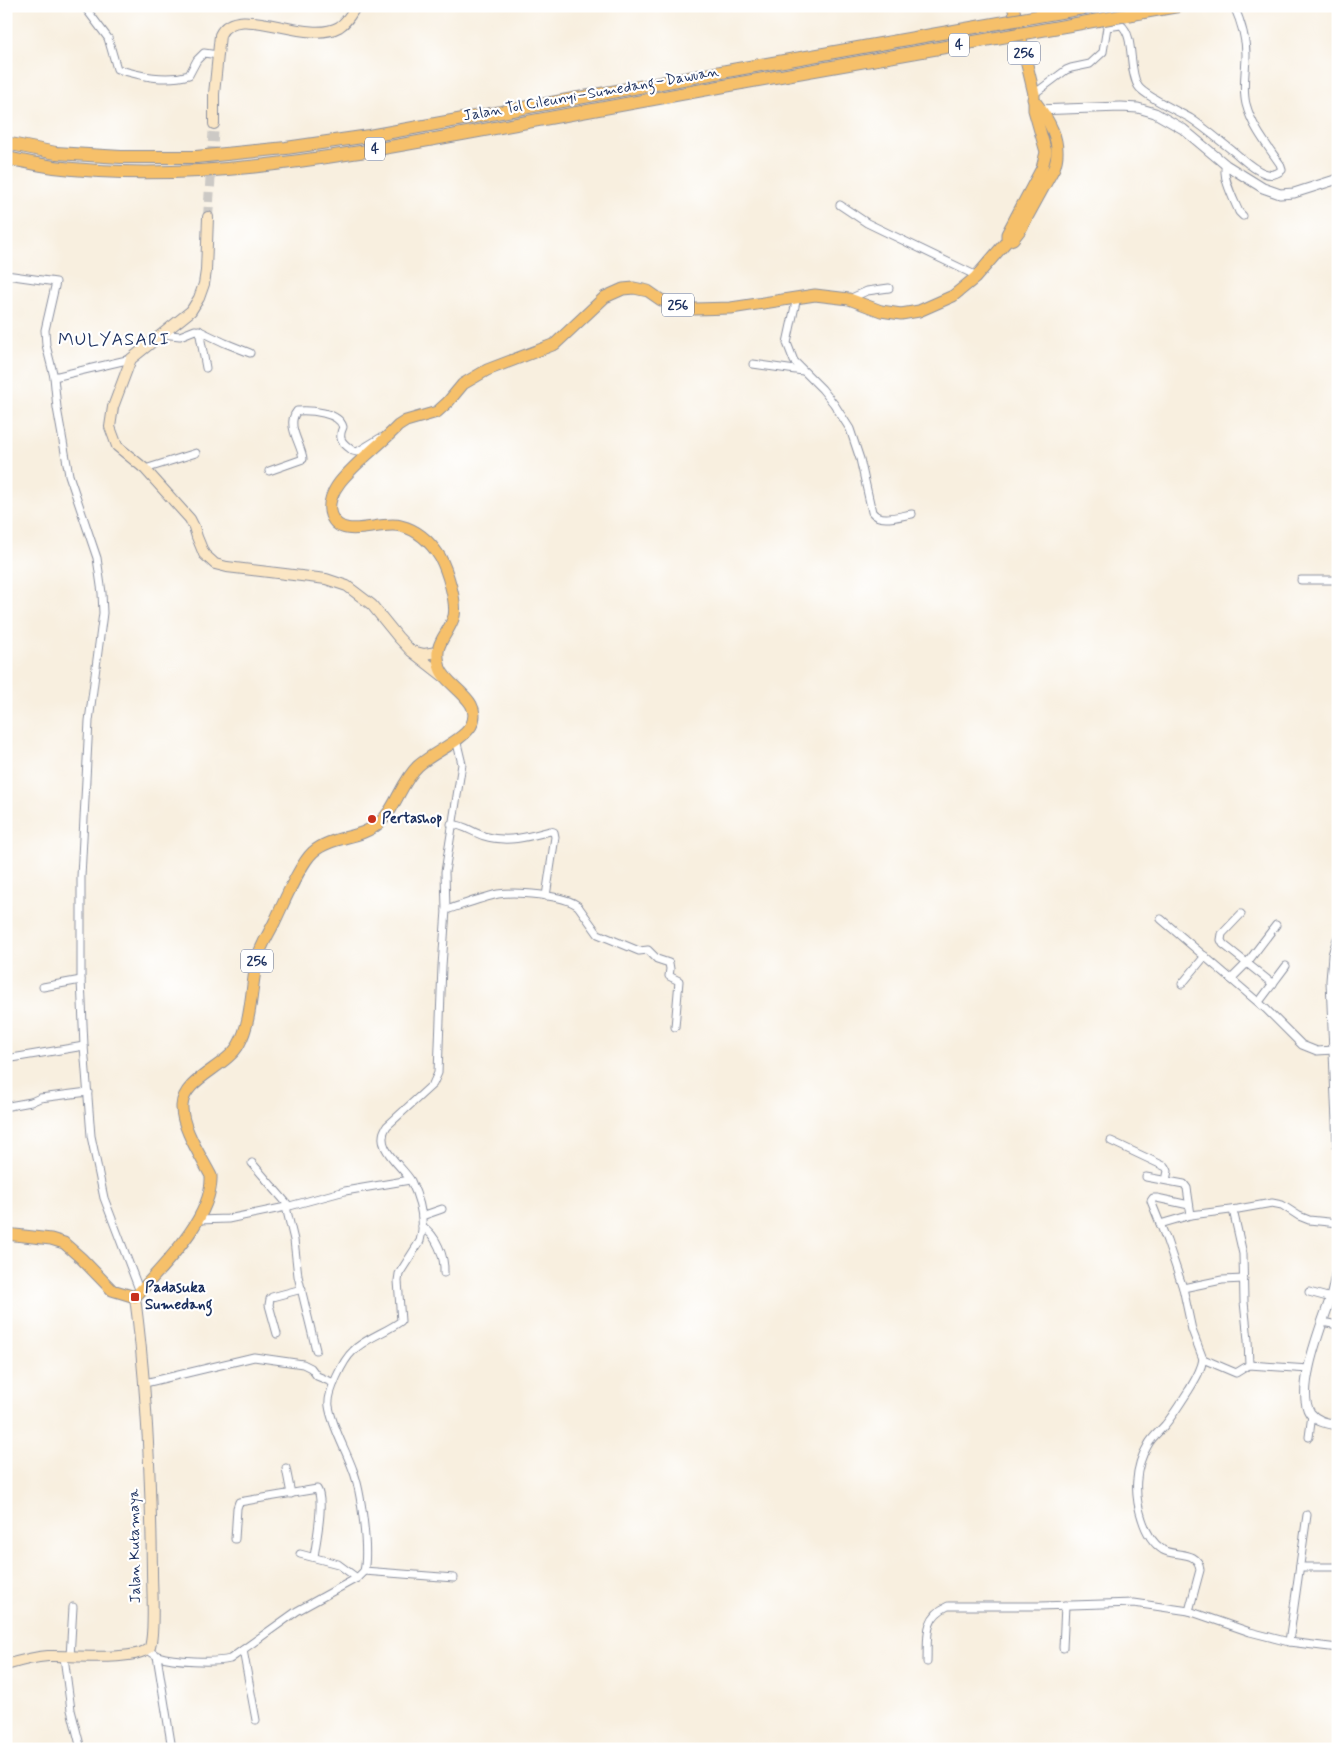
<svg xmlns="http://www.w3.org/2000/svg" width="1344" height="1755" font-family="Mynerve,sans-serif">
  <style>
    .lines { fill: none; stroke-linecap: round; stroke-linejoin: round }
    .secondary-tunnel { stroke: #ccc9c5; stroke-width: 10; stroke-dasharray: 10 5; stroke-linecap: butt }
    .minor-casing { stroke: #8a8f9e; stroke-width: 9 }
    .tertiary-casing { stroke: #8a8f9e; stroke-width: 11 }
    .secondary-casing { stroke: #8a8f9e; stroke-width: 12 }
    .primary-casing { stroke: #8a8f9e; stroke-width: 13 }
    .motorway-casing { stroke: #8a8f9e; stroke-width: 14 }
    .minor { stroke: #fff; stroke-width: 7 }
    .tertiary { stroke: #fff; stroke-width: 9 }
    .secondary { stroke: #fbe6c4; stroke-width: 10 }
    .primary { stroke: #f6c06b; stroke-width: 11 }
    .motorway { stroke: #f6c06b; stroke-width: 12 }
    .motorway-bridge-casing { stroke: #8a8f9e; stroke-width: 14; stroke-linecap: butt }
    .motorway-bridge { stroke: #f6c06b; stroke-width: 12 }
    .poi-dot { fill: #c8321e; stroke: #fff; stroke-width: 2 }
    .labels { text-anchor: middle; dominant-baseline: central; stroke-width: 4.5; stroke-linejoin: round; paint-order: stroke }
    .shield { fill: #fff; stroke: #5f6d8e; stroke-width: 1 }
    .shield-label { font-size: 14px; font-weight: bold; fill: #1b2f5e }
    .street-label { font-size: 15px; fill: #1b2f5e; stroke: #fff }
    .poi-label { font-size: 15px; font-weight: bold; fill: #1b2f5e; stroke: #fff; text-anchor: start }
    .quarter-label { font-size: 18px; letter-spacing: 1px; fill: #1b2f5e; stroke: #fff }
  </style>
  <rect width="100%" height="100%" fill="#fff"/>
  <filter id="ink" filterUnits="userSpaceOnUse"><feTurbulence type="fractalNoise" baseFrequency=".02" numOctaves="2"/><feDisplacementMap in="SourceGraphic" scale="10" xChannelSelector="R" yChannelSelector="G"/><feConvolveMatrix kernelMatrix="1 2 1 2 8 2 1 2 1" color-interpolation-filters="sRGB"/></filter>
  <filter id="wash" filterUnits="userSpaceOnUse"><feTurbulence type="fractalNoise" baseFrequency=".0096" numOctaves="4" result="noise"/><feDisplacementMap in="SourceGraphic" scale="20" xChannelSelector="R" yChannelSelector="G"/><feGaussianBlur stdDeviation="1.12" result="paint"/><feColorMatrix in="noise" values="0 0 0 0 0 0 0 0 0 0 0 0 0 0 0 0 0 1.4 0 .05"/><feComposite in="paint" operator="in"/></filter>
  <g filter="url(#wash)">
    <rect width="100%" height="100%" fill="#f8efdf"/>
  </g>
  <g filter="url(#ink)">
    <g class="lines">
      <polyline class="secondary-tunnel" points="208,217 214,124"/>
      <defs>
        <g id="minor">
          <path d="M84,6L108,38L117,69C141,76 165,82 189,75L197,60L204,53L218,55"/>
          <path d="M1034,94L1066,70L1071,68L1090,64L1103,52L1107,27L1121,25C1135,36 1128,69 1138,86C1143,95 1179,112 1190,118C1205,128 1219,140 1233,151C1243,159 1252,169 1264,173C1271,176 1277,174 1282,170L1280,164C1267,145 1252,127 1246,104C1242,88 1246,71 1246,54C1246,38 1241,22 1234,6"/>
          <path d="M1226,165C1221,176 1234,200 1239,212L1243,216"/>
          <polyline points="840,205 867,223 977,276"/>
          <polyline points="6,275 56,282 45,330 46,345 54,377 57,408 69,475 97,558 102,593 103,613 89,721 81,877 81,980 84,1046 91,1136 104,1198 140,1292"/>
          <path d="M797,297L787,343L794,361L822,389L834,404L850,429L860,459L872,512C880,523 899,516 912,514"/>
          <polyline points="849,299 867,291 889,288"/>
          <polyline points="199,330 206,368"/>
          <polyline points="162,334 180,336 195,330 200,331 225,343 250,353"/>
          <polyline points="753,364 803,371"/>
          <polyline points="54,377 131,359"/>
          <polyline points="145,469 196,453"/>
          <path d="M269,471L303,459C302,445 285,425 297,411C310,410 339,412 343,427C337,440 343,443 353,451L357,452L380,438"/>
          <polyline points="1301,580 1338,580"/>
          <path d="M451,824C464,825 472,832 484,836C507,843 528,837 550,831L554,832L555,837L546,896"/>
          <path d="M446,910C462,905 481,898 498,894C515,891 565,895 578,906L598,934L639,951L648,950L657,959L669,963L670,969L669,976L679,981L675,1027"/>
          <polyline points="1241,914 1222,934 1221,940 1223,944 1273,984"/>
          <polyline points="1161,919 1266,1009 1302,1045 1317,1051 1334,1050"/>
          <polyline points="1231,979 1247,963 1276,925"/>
          <polyline points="1182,984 1205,956"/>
          <polyline points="43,987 81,980"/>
          <polyline points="1259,1002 1286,966"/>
          <polyline points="6,1059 84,1046"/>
          <polyline points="9,1106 31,1102 40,1098 88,1092"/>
          <polyline points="1111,1141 1166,1167 1168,1171 1166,1180"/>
          <polyline points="252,1163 289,1206"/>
          <polyline points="1146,1177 1184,1184 1187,1188 1191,1215"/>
          <polyline points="1189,1205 1157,1198 1153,1198 1151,1201 1167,1241 1183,1288 1192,1330 1203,1359"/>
          <polyline points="286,1207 345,1191 410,1180"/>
          <polyline points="1233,1210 1243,1254 1244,1302 1248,1340 1249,1365"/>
          <polyline points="422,1216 442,1209"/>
          <polyline points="198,1220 228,1219 286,1207 294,1240 298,1276 316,1350"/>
          <polyline points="1160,1224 1191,1215 1238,1209 1272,1203 1282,1205 1299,1216 1309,1220 1338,1223"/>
          <path d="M422,1226C436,1235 445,1256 444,1273"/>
          <polyline points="1183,1288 1222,1280 1244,1279"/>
          <polyline points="1309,1292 1331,1298"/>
          <polyline points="1322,1322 1338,1325"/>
          <polyline points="277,1334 269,1305 270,1299 272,1297 302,1289"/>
          <path d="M1309,1369L1249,1365L1236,1373L1203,1359C1201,1371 1195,1380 1189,1390C1181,1402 1174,1414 1165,1425C1159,1432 1152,1437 1148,1445C1134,1468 1134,1495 1142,1519C1146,1532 1152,1543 1163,1550C1175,1557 1199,1550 1200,1570L1189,1611L1250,1632L1289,1642L1338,1648"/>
          <polyline points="145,1383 254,1357 303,1364 311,1368 317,1376 334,1383"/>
          <polyline points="1309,1437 1312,1415"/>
          <polyline points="286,1468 291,1494"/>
          <path d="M235,1539L237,1508L239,1502L317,1489C325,1500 316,1542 314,1557"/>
          <polyline points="300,1554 338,1564 357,1578"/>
          <polyline points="1300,1567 1338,1567"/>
          <polyline points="364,1571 454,1578"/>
          <polyline points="1289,1642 1307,1515"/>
          <polyline points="1063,1648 1065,1605"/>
          <path d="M148,1650C151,1652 155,1655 158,1656C174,1661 214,1663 230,1659L297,1611L357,1578L364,1571C369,1550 361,1490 353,1470C346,1450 332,1427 329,1406C327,1393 343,1360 353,1351C365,1338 387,1332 401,1321L398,1281L399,1274L420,1241C426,1221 420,1200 411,1181C402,1165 372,1147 387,1126L433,1084L438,1073L442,966L446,910L445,872L462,764L456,739"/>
          <polyline points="243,1650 256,1720"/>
          <polyline points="157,1656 172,1749"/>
          <polyline points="64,1657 71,1710 81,1749"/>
          <polyline points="70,1657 73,1607"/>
          <path d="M927,1662C928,1638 923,1617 948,1606H1040L1134,1603L1189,1611"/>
        </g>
        <g id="tertiary">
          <polyline points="1036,110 1121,107 1138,108 1155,113 1183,129 1226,165 1263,188 1280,194 1294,193 1338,179"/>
          <polyline points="1338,939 1333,955 1331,981 1338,1146"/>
          <path d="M1338,1266C1335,1277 1334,1289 1330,1300C1322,1324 1295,1390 1310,1413C1317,1422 1327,1423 1338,1425"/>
        </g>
        <g id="secondary">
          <path d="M214,124V94L220,35C236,0 305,46 339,27C347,22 351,14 356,6"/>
          <polyline points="208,217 206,271 204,284 199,298 191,311 131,359 113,407 110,427 117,446 145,469 190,519 194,527 197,537 204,554 215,564 227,567 326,579 347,586 372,605 398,637 411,651 443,676"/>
          <polyline points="412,651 424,654 437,652"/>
          <path d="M6,1665C19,1661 34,1657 48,1656C68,1655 138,1662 150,1647C155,1630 152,1590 152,1571C151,1479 147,1388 135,1297"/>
        </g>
        <g id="primary">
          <polyline points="1007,241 1007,234 1042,168 1046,152 1034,110 1034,94 1013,6"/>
          <path d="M6,1234L51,1239L64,1243L81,1258L112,1290L135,1297C162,1267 213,1218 211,1176C202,1158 181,1127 182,1106C183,1079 227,1067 239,1044C252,1021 251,986 257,960C260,947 268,935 274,923C283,905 299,865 313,852C331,836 360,839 378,824C395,811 401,782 418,766C432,753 462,741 471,726C485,700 446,687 440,668C432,642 448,637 454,616C457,602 447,570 440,557C431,543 418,530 401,526C380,520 341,542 331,515C327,504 333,491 340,482C357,461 380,445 398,426L406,421L437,412L448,402L463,384L487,370L555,344L605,297L623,289L634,288L648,291L661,300L695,309L731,308L815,295L849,299L881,311L901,314L919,311L953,296L975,278L1007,241L1013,239L1020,230L1054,168C1064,143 1048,118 1033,99"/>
        </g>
        <g id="motorway">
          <polyline points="6,143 56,153 121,157 196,157 286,148 369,136 738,69"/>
          <path d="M6,158C22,161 38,165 54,167C191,184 329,158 462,134C555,117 648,100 741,83"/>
        </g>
      </defs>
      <use href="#minor" class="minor-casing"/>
      <use href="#tertiary" class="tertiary-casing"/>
      <use href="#secondary" class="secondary-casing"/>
      <use href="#primary" class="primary-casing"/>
      <use href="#motorway" class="motorway-casing"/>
      <use href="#minor" class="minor"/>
      <use href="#tertiary" class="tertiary"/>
      <use href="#secondary" class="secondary"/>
      <use href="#primary" class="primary"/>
      <use href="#motorway" class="motorway"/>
      <defs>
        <g id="motorway-bridge">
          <polyline points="738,69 1095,6"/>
          <polyline points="741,83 1178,6"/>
        </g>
      </defs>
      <use href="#motorway-bridge" class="motorway-bridge-casing"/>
      <use href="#motorway-bridge" class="motorway-bridge"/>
    </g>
  </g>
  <g class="poi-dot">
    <circle cx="372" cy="819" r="5"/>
    <rect x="130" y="1292" width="10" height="10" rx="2.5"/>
  </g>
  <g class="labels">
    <g class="shield">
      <rect x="949" y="33.5" width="20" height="23" rx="4"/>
      <rect x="1008" y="41.5" width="32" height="23" rx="4"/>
      <rect x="365" y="137.5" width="20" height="23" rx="4"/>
      <rect x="662" y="293.5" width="32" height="23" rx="4"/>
      <rect x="241" y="949.5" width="32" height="23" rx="4"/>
    </g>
    <g class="shield-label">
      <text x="959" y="45">4</text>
      <text x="1024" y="53">256</text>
      <text x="375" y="149">4</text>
      <text x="678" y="305">256</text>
      <text x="257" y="961">256</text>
    </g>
    <g class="street-label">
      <text transform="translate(591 94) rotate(-10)">Jalan Tol Cileunyi–Sumedang–Dawuan</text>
      <text transform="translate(135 1546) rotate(-91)">Jalan Kutamaya</text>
    </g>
    <g class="poi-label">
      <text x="382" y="819">Pertashop</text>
      <text x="145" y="1288">Padasuka<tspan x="145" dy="17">Sumedang</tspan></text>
    </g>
    <g class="quarter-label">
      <text x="114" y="340">MULYASARI</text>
    </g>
  </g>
  <rect width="1344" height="1755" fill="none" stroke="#fff" stroke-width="25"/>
</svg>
